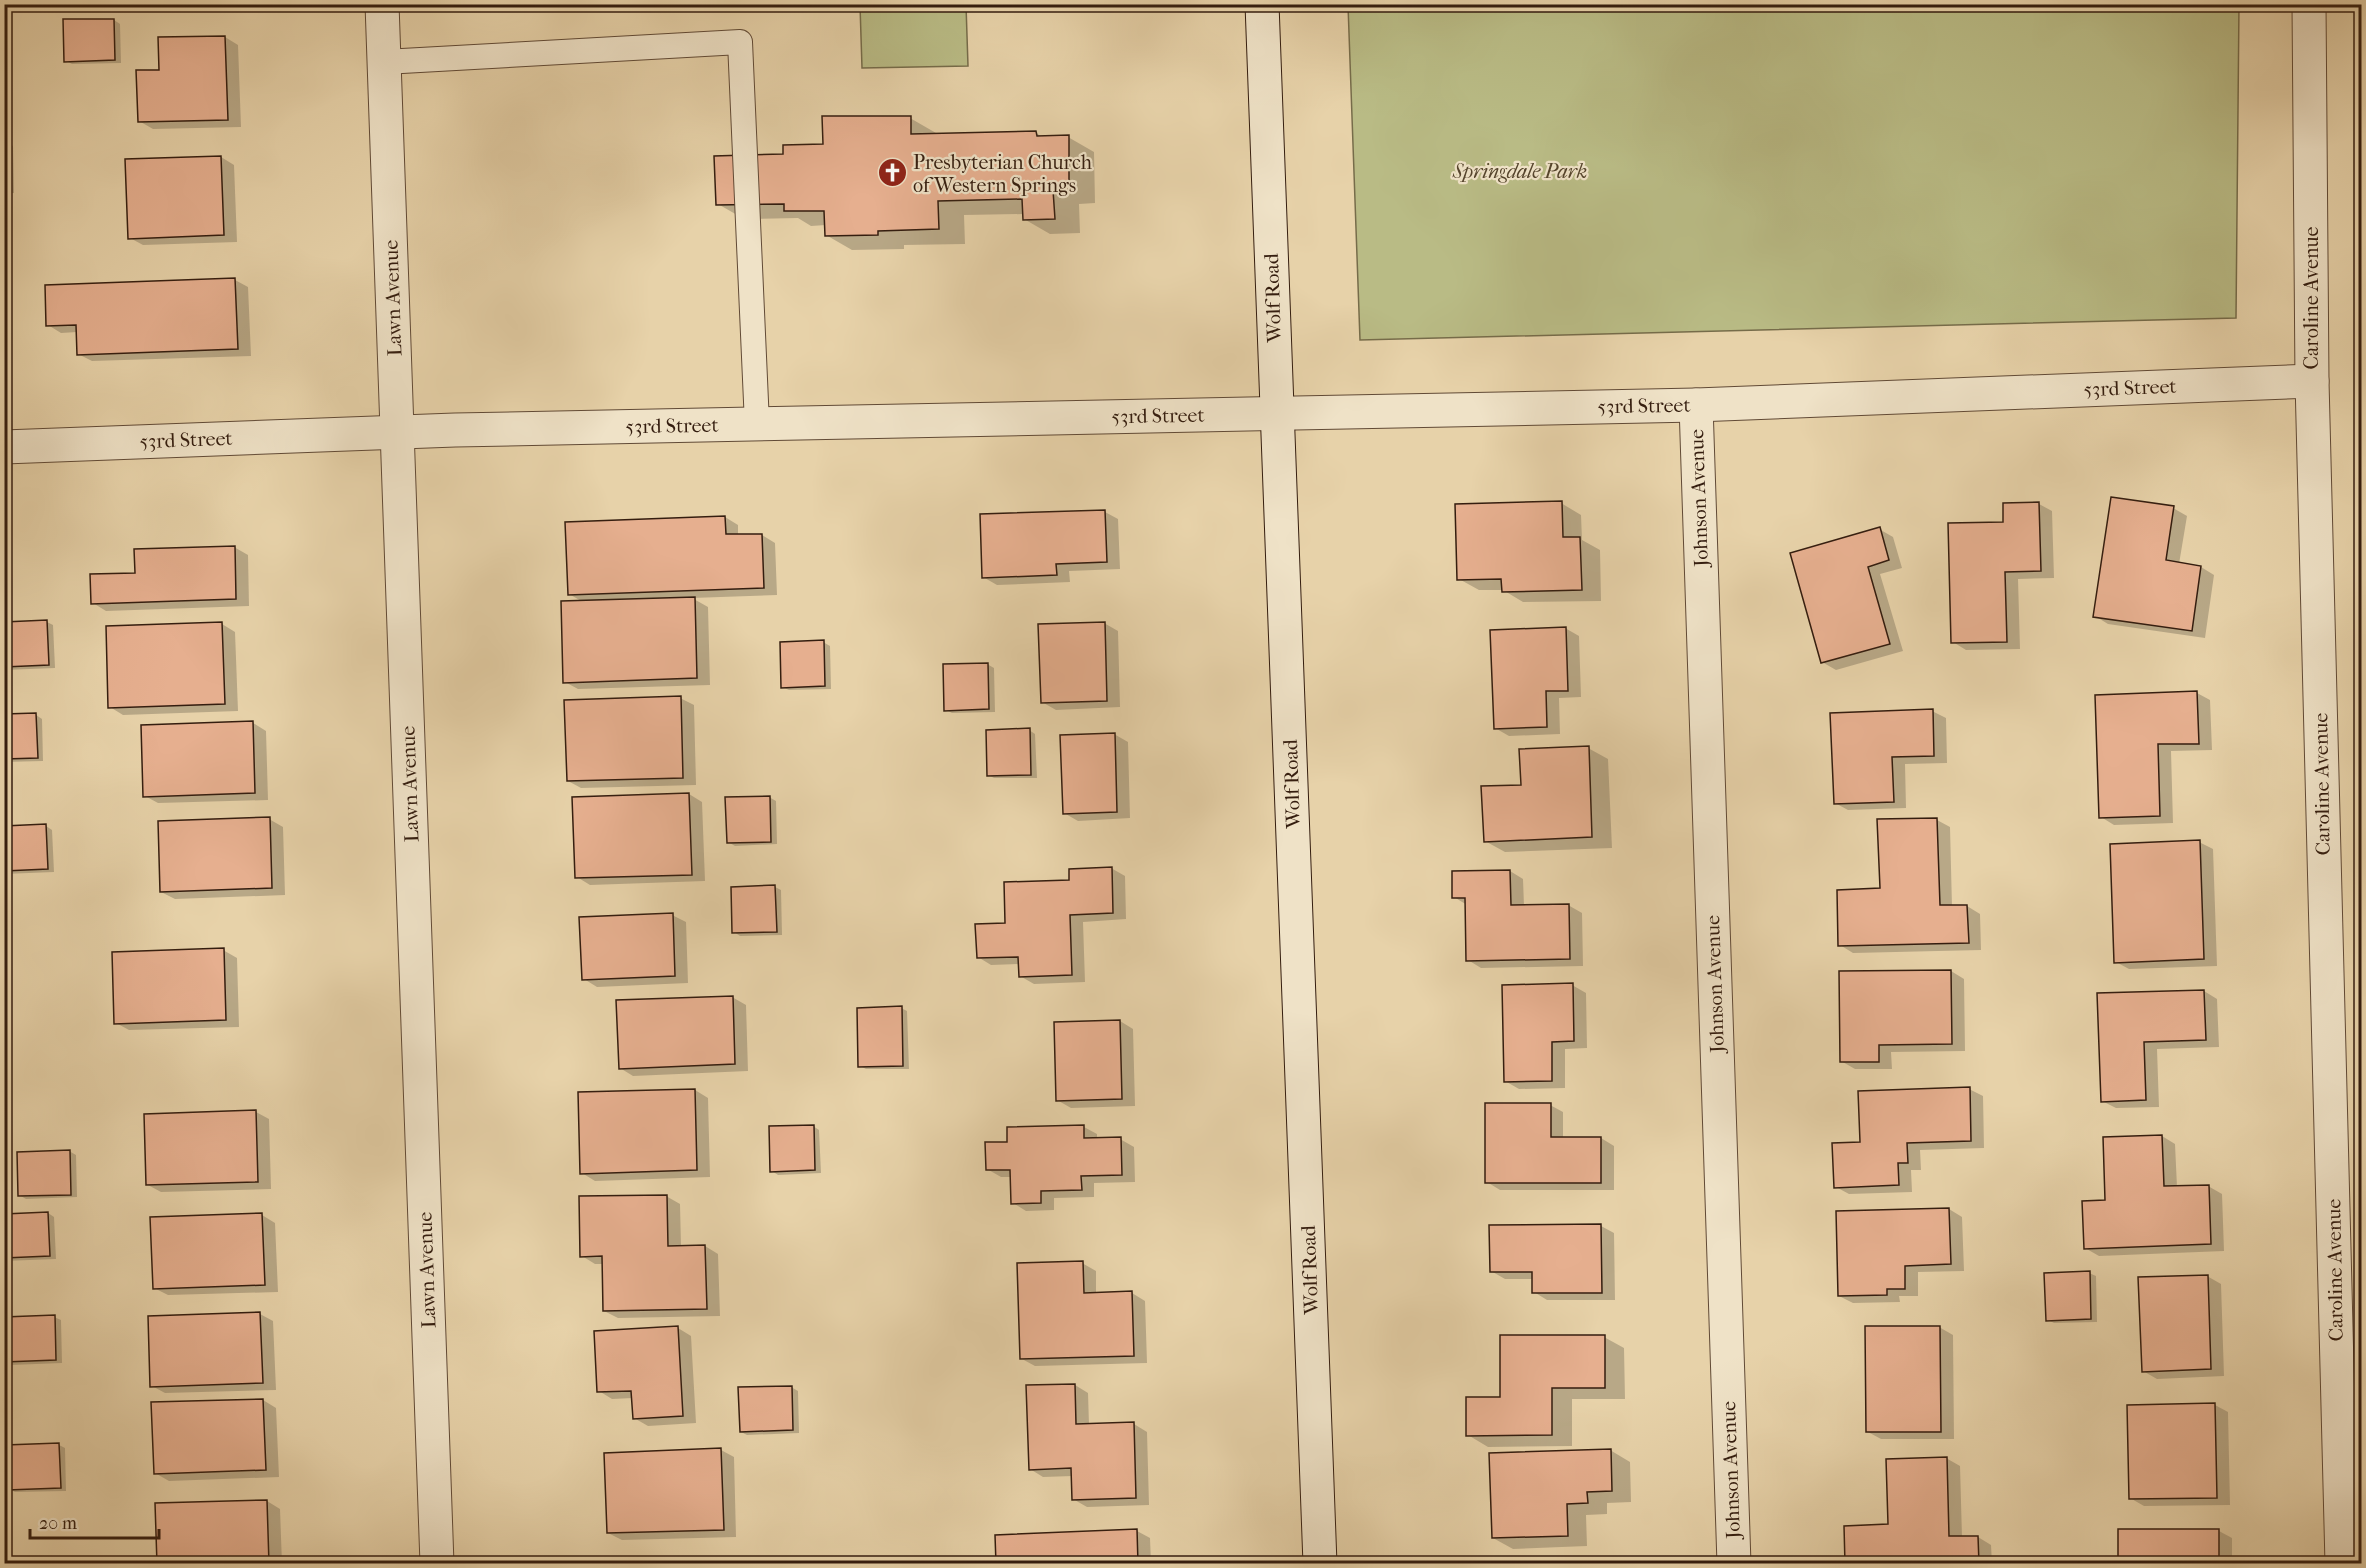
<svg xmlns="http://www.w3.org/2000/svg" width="2366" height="1568" font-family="'IM FELL French Canon',serif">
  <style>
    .green { fill: #b9bb85; stroke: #766c4a; stroke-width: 1.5 }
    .shadow { fill: #0003 }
    .building { fill: #e6af8f; stroke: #341d0f; stroke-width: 1.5 }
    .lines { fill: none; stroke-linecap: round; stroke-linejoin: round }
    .service-casing { stroke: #614a36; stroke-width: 26 }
    .minor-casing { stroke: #614a36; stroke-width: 35 }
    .secondary-casing { stroke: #341d0f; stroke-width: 35 }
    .service { stroke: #efe2c7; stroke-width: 24 }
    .minor { stroke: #efe2c7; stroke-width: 33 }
    .secondary { stroke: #efe2c7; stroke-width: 33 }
    .labels { text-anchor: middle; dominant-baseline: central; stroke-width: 4.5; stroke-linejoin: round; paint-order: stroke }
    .poi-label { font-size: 20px; fill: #341d0f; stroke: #efe2c7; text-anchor: start }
    .park-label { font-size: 20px; font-style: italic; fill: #55442c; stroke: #efe2c7 }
    .street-label { font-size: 20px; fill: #341d0f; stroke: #efe2c7 }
  </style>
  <rect width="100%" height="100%" fill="#e7d2a9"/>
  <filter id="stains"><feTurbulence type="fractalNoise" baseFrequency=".00333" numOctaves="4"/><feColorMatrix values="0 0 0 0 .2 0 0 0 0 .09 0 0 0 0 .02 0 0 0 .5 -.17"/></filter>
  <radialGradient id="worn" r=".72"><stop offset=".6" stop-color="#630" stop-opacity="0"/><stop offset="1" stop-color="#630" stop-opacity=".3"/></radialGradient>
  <g class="green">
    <polygon points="860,5 966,5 968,66 862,68"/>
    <polygon points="1348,5 2239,5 2236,318 1360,340"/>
  </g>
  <g class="shadow">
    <polygon points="114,20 120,24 121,63 72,64 66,61"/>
    <polygon points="225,37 238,45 241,127 153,129 139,121 160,71"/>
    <polygon points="910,118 936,133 936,135 1036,133 1044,138 1068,137 1094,152 1095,203 1079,204 1080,233 1050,234 1024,219 1024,214 964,215 965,244 904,245 904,249 852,250 826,235 826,225 811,226 798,218 744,219 718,204 784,156 824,146"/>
    <polygon points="4,142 13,146 14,193 4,194"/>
    <polygon points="221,157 234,165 237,242 143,245 130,238"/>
    <polygon points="235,280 248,287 251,356 92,361 78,354 77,332 61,333 48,325"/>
    <polygon points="1561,503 1581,515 1582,540 1600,550 1601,601 1523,602 1503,590 1479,590 1459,579"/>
    <polygon points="2039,504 2052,511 2054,578 2018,579 2020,649 1966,650 1953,642"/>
    <polygon points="2173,508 2187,516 2179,564 2201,567 2214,575 2205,638 2108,624 2095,616"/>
    <polygon points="1105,512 1118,519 1120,569 1069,571 1070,582 997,585 983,577"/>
    <polygon points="725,517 738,525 738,536 762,535 775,543 777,595 692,598 708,607 710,685 578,689 565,682 583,602 569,594"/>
    <polygon points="1879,529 1893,537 1902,568 1880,574 1903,651 1836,670 1822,662"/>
    <polygon points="234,547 248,555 249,606 106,611 93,603 136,575"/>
    <polygon points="47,622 53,625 55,668 4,670 4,624"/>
    <polygon points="1104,623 1118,631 1120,707 1056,710 1042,702"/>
    <polygon points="222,624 235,632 238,711 123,715 110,707 107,628"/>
    <polygon points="1565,628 1579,636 1581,697 1559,698 1560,734 1509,736 1495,728"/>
    <polygon points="823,642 830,646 831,689 789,690 782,687"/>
    <polygon points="987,664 994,668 995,712 952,713 946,710"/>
    <polygon points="2197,693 2210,700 2212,750 2171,751 2173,823 2114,825 2101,817"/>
    <polygon points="680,698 694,705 696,785 581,788 568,781"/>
    <polygon points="1932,711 1946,718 1947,763 1905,764 1906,808 1848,810 1835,803"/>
    <polygon points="36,715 42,719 43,761 4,762 4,716"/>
    <polygon points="253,723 266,731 268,800 158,803 145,796"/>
    <polygon points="1029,730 1035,734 1037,778 994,778 988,775"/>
    <polygon points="1114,734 1128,742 1130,818 1078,821 1064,813"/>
    <polygon points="1588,748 1608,759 1612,848 1505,852 1485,841 1522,786"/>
    <polygon points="689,794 702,802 705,881 590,885 577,877"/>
    <polygon points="769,797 776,801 777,844 735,846 728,842"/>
    <polygon points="269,819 283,827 285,895 175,899 161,892"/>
    <polygon points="1937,820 1950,827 1952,907 1967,906 1980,914 1981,950 1853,953 1840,945 1881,890 1879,821"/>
    <polygon points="46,826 52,830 54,872 4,874 4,827"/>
    <polygon points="2199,842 2213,849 2217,966 2129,969 2116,962"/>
    <polygon points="1111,868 1125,876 1126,919 1083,922 1085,982 1034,984 1020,976 1020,964 991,965 978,957 1007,925 1071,881"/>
    <polygon points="1510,871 1523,879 1524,906 1568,905 1582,913 1583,966 1481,968 1468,960 1467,905 1454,897"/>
    <polygon points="775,887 781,890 782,935 740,936 734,932"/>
    <polygon points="672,915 686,922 688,983 597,987 584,979"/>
    <polygon points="223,950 237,958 239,1027 129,1030 116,1023"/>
    <polygon points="1951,971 1964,979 1965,1051 1891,1052 1892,1069 1855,1069 1841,1061 1840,973"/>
    <polygon points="1572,985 1586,993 1587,1048 1565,1049 1565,1088 1519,1089 1505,1081"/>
    <polygon points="2204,991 2217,999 2219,1047 2157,1049 2159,1107 2116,1108 2102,1101 2099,995"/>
    <polygon points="732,997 746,1005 748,1071 633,1076 620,1068"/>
    <polygon points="901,1008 907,1011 909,1069 866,1069 860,1066"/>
    <polygon points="1120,1021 1133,1029 1135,1106 1071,1108 1057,1100"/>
    <polygon points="1969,1089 1983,1096 1984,1148 1920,1150 1921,1170 1911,1170 1912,1192 1849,1194 1836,1187 1862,1143"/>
    <polygon points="695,1090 708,1098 710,1177 595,1181 582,1173"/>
    <polygon points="1550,1105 1563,1112 1563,1138 1601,1138 1614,1146 1614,1190 1500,1190 1487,1182"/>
    <polygon points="256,1112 269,1119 271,1189 161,1192 148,1185"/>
    <polygon points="813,1126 819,1130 821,1173 778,1175 772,1171"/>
    <polygon points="1084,1127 1097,1134 1097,1139 1120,1139 1134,1147 1135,1182 1094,1183 1094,1197 1054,1198 1054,1210 1026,1211 1013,1203 1012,1177 1001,1177 987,1169 1009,1143"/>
    <polygon points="2162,1136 2175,1144 2177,1187 2208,1186 2222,1194 2224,1251 2099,1256 2085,1248 2106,1202"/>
    <polygon points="69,1151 76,1155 77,1197 26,1199 19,1195"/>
    <polygon points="666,1196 680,1204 681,1247 705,1246 718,1254 720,1316 618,1318 604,1311 604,1264 595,1264 582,1256"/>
    <polygon points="1949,1209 1962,1217 1964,1271 1918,1272 1918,1296 1899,1296 1900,1302 1853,1303 1839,1296"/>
    <polygon points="48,1213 54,1217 56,1259 4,1261 4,1215"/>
    <polygon points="262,1215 275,1223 278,1292 168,1295 154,1288"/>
    <polygon points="1491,1226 1601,1226 1614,1233 1615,1300 1547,1300 1534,1292 1534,1279 1505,1279 1491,1271"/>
    <polygon points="1082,1263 1096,1271 1096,1294 1132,1293 1145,1301 1147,1363 1035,1366 1022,1359"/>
    <polygon points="2089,1273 2096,1276 2097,1322 2054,1323 2048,1320"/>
    <polygon points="2207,1276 2221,1284 2224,1376 2157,1379 2143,1371"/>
    <polygon points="260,1314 273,1321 276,1390 165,1393 152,1386"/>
    <polygon points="54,1317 61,1320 62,1363 11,1365 5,1361"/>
    <polygon points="1939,1327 1953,1335 1954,1439 1881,1439 1868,1432"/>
    <polygon points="678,1328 691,1336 696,1423 648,1426 634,1418 633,1398 612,1399 599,1391"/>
    <polygon points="1604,1337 1624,1348 1625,1399 1572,1399 1572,1446 1488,1447 1468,1435"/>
    <polygon points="1075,1385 1088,1393 1089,1425 1134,1424 1147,1432 1149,1505 1087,1507 1073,1499 1073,1476 1043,1477 1030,1469"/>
    <polygon points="791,1387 798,1391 799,1433 747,1435 741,1432"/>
    <polygon points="263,1400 276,1408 279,1477 169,1481 155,1473"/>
    <polygon points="2215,1405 2228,1412 2230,1505 2144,1506 2130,1498"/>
    <polygon points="59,1445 65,1448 66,1491 15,1492 9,1489"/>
    <polygon points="721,1450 734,1457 736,1537 622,1540 608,1533"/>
    <polygon points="1610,1450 1630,1462 1631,1502 1607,1503 1607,1514 1586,1515 1587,1546 1513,1549 1493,1538"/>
    <polygon points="1946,1458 1960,1466 1962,1537 1978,1537 1991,1545 1992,1564 1847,1564 1890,1526"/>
    <polygon points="267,1501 280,1509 282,1564 159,1564 157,1505"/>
    <polygon points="1137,1531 1150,1538 1151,1564 998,1564"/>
    <polygon points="2219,1531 2232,1538 2232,1564 2120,1564"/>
  </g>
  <g class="building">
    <polygon points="63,19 114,19 115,60 64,62"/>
    <polygon points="225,36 228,120 138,122 136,70 159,70 158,37"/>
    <polygon points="822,116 911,116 911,134 1036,131 1037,136 1069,135 1069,189 1053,190 1055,219 1023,220 1022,199 938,201 939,229 878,231 878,235 825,236 824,211 784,211 784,204 716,205 714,156 783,154 783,145 823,144"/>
    <polygon points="4,141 7,141 9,191 4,191"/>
    <polygon points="221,156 224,235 128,239 125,159"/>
    <polygon points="235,278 238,349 77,355 76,325 46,326 45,285"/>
    <polygon points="2111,497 2174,506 2166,560 2201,566 2192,631 2093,617"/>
    <polygon points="1562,501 1563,537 1580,537 1582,590 1502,592 1501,579 1457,580 1455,504"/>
    <polygon points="2039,502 2041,571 2005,572 2007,642 1951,643 1948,523 2003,522 2003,503"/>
    <polygon points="1105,510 1107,562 1056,564 1057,575 982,578 980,514"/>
    <polygon points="725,516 726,534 762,534 764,588 568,595 565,522"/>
    <polygon points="1880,527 1889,560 1868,567 1890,644 1821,663 1790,553"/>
    <polygon points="235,546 236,599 91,604 90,574 135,573 134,549"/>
    <polygon points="695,597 697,678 563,683 561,601"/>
    <polygon points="47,620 49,665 4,667 4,622"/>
    <polygon points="222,622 225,704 108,708 106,626"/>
    <polygon points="1105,622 1107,701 1041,703 1038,624"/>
    <polygon points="1566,627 1568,691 1546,691 1547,727 1494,729 1490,630"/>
    <polygon points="824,640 825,686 781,688 780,642"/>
    <polygon points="988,663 989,709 944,711 943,664"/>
    <polygon points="2197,691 2199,744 2158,744 2160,816 2099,818 2095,695"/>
    <polygon points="681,696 683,778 567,781 564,700"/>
    <polygon points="1933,709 1934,756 1892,757 1894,802 1834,804 1830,713"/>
    <polygon points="36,713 38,758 4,759 4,714"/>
    <polygon points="253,721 255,793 143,797 141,725"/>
    <polygon points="1030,728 1031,775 987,776 986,730"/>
    <polygon points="1115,733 1117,812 1063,814 1060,735"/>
    <polygon points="1589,746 1592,837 1484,842 1481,786 1521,785 1519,749"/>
    <polygon points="689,793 692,875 575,878 572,797"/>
    <polygon points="770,796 771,842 727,843 725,797"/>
    <polygon points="270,817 272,888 160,892 158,821"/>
    <polygon points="1937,818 1940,905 1967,905 1969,943 1838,946 1837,890 1880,888 1877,819"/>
    <polygon points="46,824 48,869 4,871 4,826"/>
    <polygon points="2200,840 2204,959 2114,963 2110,844"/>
    <polygon points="1112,867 1113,913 1070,915 1072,975 1019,977 1018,957 977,958 975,924 1005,923 1004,882 1069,880 1069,869"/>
    <polygon points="1510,870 1511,905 1569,904 1570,959 1466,961 1465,898 1452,898 1452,871"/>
    <polygon points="775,885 777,932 732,933 731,887"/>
    <polygon points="673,913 675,976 582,980 579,917"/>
    <polygon points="224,948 226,1020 114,1024 112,952"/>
    <polygon points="1951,970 1952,1044 1879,1045 1879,1062 1840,1062 1839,971"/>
    <polygon points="1573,983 1574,1041 1552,1042 1552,1081 1504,1082 1502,985"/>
    <polygon points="2204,990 2206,1040 2144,1042 2146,1100 2101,1102 2097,993"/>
    <polygon points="733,996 735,1064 619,1069 616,1000"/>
    <polygon points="902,1006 903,1066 858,1067 857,1008"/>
    <polygon points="1120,1020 1122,1099 1056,1101 1054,1022"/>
    <polygon points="1970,1087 1971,1141 1907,1143 1908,1163 1898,1163 1899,1185 1834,1188 1832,1143 1860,1142 1858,1091"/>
    <polygon points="695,1089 697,1170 580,1174 578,1092"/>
    <polygon points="1485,1103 1551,1103 1551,1137 1601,1137 1601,1183 1485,1183"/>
    <polygon points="256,1110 258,1182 146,1185 144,1114"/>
    <polygon points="814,1125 815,1170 770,1172 769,1126"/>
    <polygon points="1084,1125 1084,1138 1121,1137 1122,1175 1081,1176 1082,1190 1041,1191 1041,1203 1011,1204 1010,1170 986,1170 985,1142 1007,1142 1007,1127"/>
    <polygon points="2162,1135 2164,1186 2209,1185 2211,1244 2084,1249 2082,1201 2105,1200 2103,1137"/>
    <polygon points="70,1150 71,1195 18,1196 17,1152"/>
    <polygon points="667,1195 668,1246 705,1245 707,1309 603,1311 602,1256 580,1257 579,1196"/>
    <polygon points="1949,1208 1951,1264 1905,1266 1905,1289 1887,1289 1887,1295 1838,1296 1836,1211"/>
    <polygon points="48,1212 50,1256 4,1258 4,1214"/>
    <polygon points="262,1213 265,1285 153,1289 150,1217"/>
    <polygon points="1601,1224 1602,1293 1532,1293 1532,1272 1490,1272 1489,1225"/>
    <polygon points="1083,1261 1084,1293 1132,1291 1134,1356 1020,1359 1017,1263"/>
    <polygon points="2090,1271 2091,1319 2046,1321 2044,1273"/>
    <polygon points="2208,1275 2211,1369 2142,1372 2138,1277"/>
    <polygon points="260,1312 263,1383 150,1387 148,1316"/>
    <polygon points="55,1315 56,1360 4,1362 4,1317"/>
    <polygon points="678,1326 683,1416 633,1419 631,1391 597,1392 594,1331"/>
    <polygon points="1865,1326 1940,1326 1941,1432 1866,1432"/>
    <polygon points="1500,1335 1605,1335 1605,1388 1552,1388 1552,1435 1466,1436 1466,1397 1500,1397"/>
    <polygon points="1075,1384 1076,1424 1134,1422 1136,1498 1072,1500 1071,1468 1029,1470 1026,1385"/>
    <polygon points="792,1386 793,1430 740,1432 738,1387"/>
    <polygon points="263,1399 266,1470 154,1474 151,1402"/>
    <polygon points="2215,1403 2217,1498 2129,1499 2127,1405"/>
    <polygon points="59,1443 61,1488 7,1490 5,1445"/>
    <polygon points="721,1448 724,1530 607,1533 604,1453"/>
    <polygon points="1611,1449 1612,1491 1587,1492 1588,1503 1567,1504 1568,1536 1492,1538 1489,1453"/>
    <polygon points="1947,1457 1949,1536 1978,1536 1979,1564 1845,1564 1844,1526 1888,1524 1886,1459"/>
    <polygon points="267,1500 269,1564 157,1564 155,1503"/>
    <polygon points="1137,1529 1138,1564 996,1564 995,1535"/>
    <rect x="2118" y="1529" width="101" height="35"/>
  </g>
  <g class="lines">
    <defs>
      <polyline id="service" points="384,62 740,42 757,424"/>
      <g id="minor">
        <polyline points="382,4 437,1564"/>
        <polyline points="2309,4 2312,381 2342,1564"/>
        <polyline points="1696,405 1734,1564"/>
        <polyline points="4,447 455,430 1696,405 2312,381"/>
      </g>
      <polyline id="secondary" points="1262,4 1320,1564"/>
    </defs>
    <use href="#service" class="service-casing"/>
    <use href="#minor" class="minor-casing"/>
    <use href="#secondary" class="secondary-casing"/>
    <use href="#service" class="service"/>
    <use href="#minor" class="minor"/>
    <use href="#secondary" class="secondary"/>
  </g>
  <defs>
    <symbol id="church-disc" viewBox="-11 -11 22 22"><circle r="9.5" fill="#8f2418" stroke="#efe2c7"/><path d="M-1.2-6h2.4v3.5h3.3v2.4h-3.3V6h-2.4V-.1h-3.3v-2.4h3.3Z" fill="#fff"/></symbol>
  </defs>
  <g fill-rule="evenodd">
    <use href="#church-disc" x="876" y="156" width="33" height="33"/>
  </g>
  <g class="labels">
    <g class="poi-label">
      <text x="913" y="162">Presbyterian Church<tspan x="913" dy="23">of Western Springs</tspan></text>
    </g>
    <g class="park-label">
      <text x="1520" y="171">Springdale Park</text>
    </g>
    <g class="street-label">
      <text transform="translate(393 298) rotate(-92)">Lawn Avenue</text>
      <text transform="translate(1273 298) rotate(-92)">Wolf Road</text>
      <text transform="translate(2311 298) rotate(-90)">Caroline Avenue</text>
      <text transform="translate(2130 388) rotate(-2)">53rd Street</text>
      <text transform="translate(1644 406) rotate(-1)">53rd Street</text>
      <text transform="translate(1158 416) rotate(-1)">53rd Street</text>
      <text transform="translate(672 426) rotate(-1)">53rd Street</text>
      <text transform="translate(186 440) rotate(-2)">53rd Street</text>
      <text transform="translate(1699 498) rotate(-92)">Johnson Avenue</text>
      <text transform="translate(410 784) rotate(-92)">Lawn Avenue</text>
      <text transform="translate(1292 784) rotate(-92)">Wolf Road</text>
      <text transform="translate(2322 784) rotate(-91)">Caroline Avenue</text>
      <text transform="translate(1715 984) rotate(-92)">Johnson Avenue</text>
      <text transform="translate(427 1270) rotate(-92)">Lawn Avenue</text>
      <text transform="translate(1310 1270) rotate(-92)">Wolf Road</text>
      <text transform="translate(2335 1270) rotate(-91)">Caroline Avenue</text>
      <text transform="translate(1731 1470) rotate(-92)">Johnson Avenue</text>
    </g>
  </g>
  <rect width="2366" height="1568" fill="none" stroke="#e7d2a9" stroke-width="24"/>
  <rect x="6" y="6" width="2354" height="1556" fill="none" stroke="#341d0f" stroke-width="3"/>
  <rect x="12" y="12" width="2342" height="1544" fill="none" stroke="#341d0f" stroke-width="1.5"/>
  <path d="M30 1529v9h129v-9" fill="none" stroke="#341d0f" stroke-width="3"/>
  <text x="39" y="1529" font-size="18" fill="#341d0f" stroke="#efe2c7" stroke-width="4.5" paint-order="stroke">20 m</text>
  <rect width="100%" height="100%" filter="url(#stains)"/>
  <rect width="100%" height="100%" fill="url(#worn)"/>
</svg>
